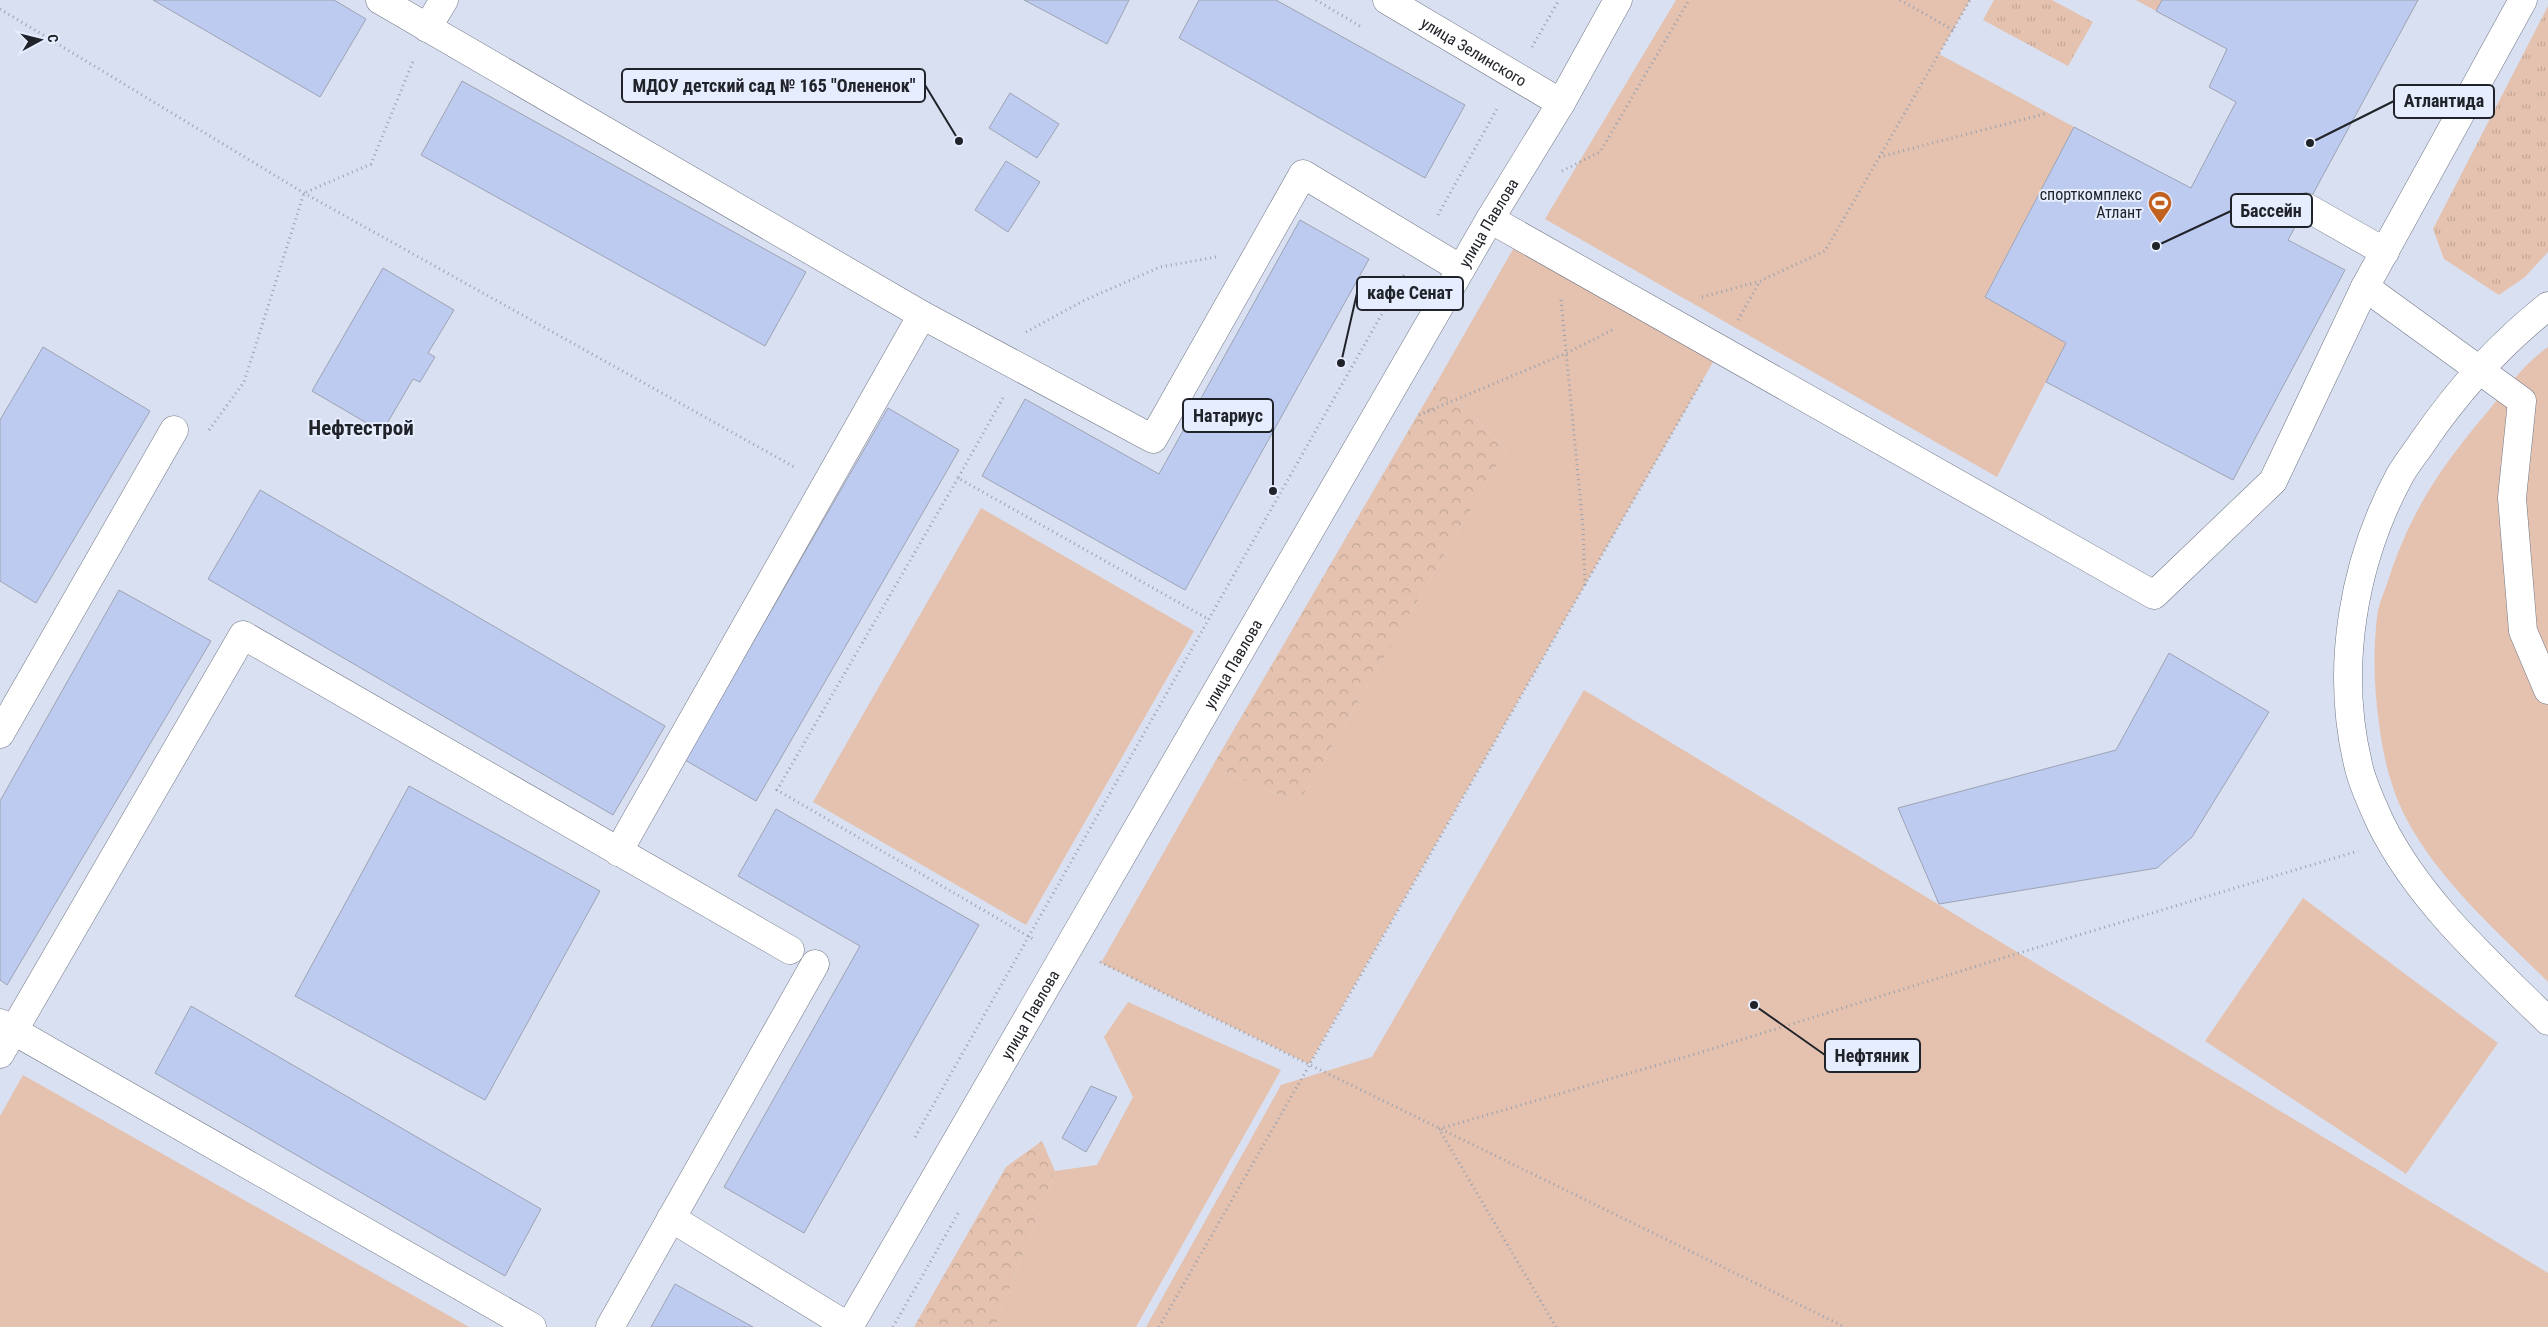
<svg xmlns="http://www.w3.org/2000/svg" width="2548" height="1327" font-family="'Roboto Condensed',sans-serif">
  <style>
    .grass { fill: url(#grass-tufts) }
    .forest { fill: url(#forest-crowns) }
    .green { fill: #e4c2af }
    .building { fill: #bdcbf0; stroke: #9da3b3 }
    .lines { fill: none; stroke-linecap: round; stroke-linejoin: round }
    .minor-casing { stroke: #707685; stroke-width: 29 }
    .path { stroke: #9aa0ad; stroke-width: 3; stroke-dasharray: 1 4; stroke-linecap: butt }
    .minor { stroke: #fff; stroke-width: 28 }
    .labels { text-anchor: middle; dominant-baseline: central; stroke-width: 4; stroke-linejoin: round; paint-order: stroke }
    .street-label { font-size: 16px; fill: #202329; stroke: #e6edfe }
    .poi-label { font-size: 16px; fill: #202329; stroke: #e6edfe; text-anchor: end }
    .district-label { font-size: 21px; font-weight: bold; fill: #202329; stroke: #e6edfe }
    .leader { fill: none; stroke: #202329; stroke-width: 2 }
    .callout-dot { fill: #202329; stroke: #e6edfe; stroke-width: 2 }
    .callout { fill: #e6edfe; stroke: #202329; stroke-width: 2 }
    .callout-label { font-size: 18px; text-anchor: middle; font-weight: bold; fill: #202329 }
  </style>
  <defs>
    <pattern id="grass-tufts" width="24" height="20" patternUnits="userSpaceOnUse" patternTransform="scale(1.25)"><rect width="24" height="20" fill="#e4c2af"/><path d="M3 7l-1-3M5 7V3M7 7l1-3M15 17l-1-3M17 17v-4M19 17l1-3" fill="none" stroke="#c3a697"/></pattern>
    <pattern id="forest-crowns" width="20" height="18" patternUnits="userSpaceOnUse" patternTransform="scale(1.25)"><rect width="20" height="18" fill="#e4c2af"/><path d="M2 6a3 3 0 1 1 6 0M12 15a3 3 0 1 1 6 0" fill="none" stroke="#c3a697"/></pattern>
  </defs>
  <rect width="100%" height="100%" fill="#d9e0f1"/>
  <g class="grass">
    <polygon points="1994,0 2052,0 2093,22 2068,66 1983,20"/>
    <polygon points="2548,6 2548,252 2525,277 2499,295 2444,259 2433,229"/>
  </g>
  <g class="forest">
    <polygon points="1438,380 1506,450 1299,803 1212,767"/>
    <polygon points="1042,1141 1055,1171 995,1327 914,1327 1006,1167"/>
  </g>
  <g class="green">
    <polygon points="1676,0 1970,0 1939,54 2074,127 1985,296 2066,343 1997,477 1545,219"/>
    <polygon points="2136,0 2162,0 2156,11"/>
    <polygon points="1520,237 1720,350 1309,1064 1101,963 1212,767 1299,803 1506,450 1438,380"/>
    <path d="M2548,347V982C2498,932 2441,883 2407,820C2391,790 2383,756 2379,723C2374,688 2373,652 2377,617C2378,605 2384,593 2388,581C2409,515 2439,469 2484,416C2504,392 2522,365 2548,347Z"/>
    <polygon points="981,508 1194,631 1026,925 813,802"/>
    <polygon points="1584,690 2548,1273 2548,1327 1146,1327 1281,1085 1372,1057"/>
    <polygon points="2303,898 2498,1043 2406,1174 2205,1041"/>
    <polygon points="1128,1002 1281,1070 1136,1327 995,1327 1055,1171 1097,1165 1133,1097 1104,1037"/>
    <polygon points="23,1075 469,1327 0,1327 0,1116"/>
  </g>
  <g class="building">
    <polygon points="153,0 334,0 366,19 320,97"/>
    <polygon points="1024,0 1129,0 1107,44"/>
    <polygon points="1199,0 1276,0 1465,105 1425,178 1179,38"/>
    <polygon points="2162,0 2418,0 2288,240 2345,270 2233,480 2046,382 2066,343 1985,297 2074,127 2191,188 2236,102 2209,87 2227,49 2156,11"/>
    <polygon points="462,81 806,272 765,346 421,155"/>
    <polygon points="1010,93 1059,124 1037,158 989,128"/>
    <polygon points="1006,161 1040,182 1008,232 975,210"/>
    <polygon points="1300,220 1369,259 1185,590 982,476 1025,399 1159,474"/>
    <polygon points="383,268 454,310 428,353 435,357 420,382 413,379 382,432 312,391"/>
    <polygon points="43,347 150,411 36,603 0,581 0,420"/>
    <polygon points="888,408 959,450 756,801 685,760"/>
    <polygon points="260,490 665,726 613,815 208,579"/>
    <polygon points="119,590 211,641 7,985 0,980 0,801"/>
    <polygon points="2169,653 2269,712 2192,837 2157,868 1939,904 1898,808 2116,750"/>
    <polygon points="409,786 600,891 485,1100 295,996"/>
    <polygon points="776,809 979,925 804,1233 724,1187 860,946 738,876"/>
    <polygon points="191,1006 541,1209 505,1276 155,1073"/>
    <polygon points="1091,1086 1117,1097 1086,1152 1062,1138"/>
    <polygon points="675,1284 753,1327 651,1327"/>
  </g>
  <g class="lines">
    <defs>
      <g id="minor">
        <polyline points="380,0 922,315"/>
        <path id="s1" d="M1387,0L1561,103"/>
        <polyline points="427,28 444,0"/>
        <polyline points="2306,207 2385,252"/>
        <polyline points="1490,219 2154,595 2273,481 2365,287 2523,0"/>
        <polyline points="2365,287 2522,401 2512,498 2523,631 2548,690"/>
        <path d="M2548,306C2499,345 2459,389 2424,440C2416,452 2407,463 2400,475C2353,562 2335,668 2358,764C2362,784 2373,806 2381,824C2420,902 2487,961 2548,1021"/>
        <polyline points="0,734 174,430"/>
        <polyline points="618,852 922,315 1153,439 1303,174 1461,269"/>
        <polyline points="0,1023 532,1327"/>
        <polyline points="0,1054 243,635 790,950"/>
        <polyline points="671,1218 849,1327"/>
        <polyline points="610,1327 815,964"/>
        <path id="s2" d="M849,1327L1490,219L1561,103L1618,0"/>
      </g>
    </defs>
    <use href="#minor" class="minor-casing"/>
    <g class="path">
      <polyline points="1316,0 1363,28"/>
      <polyline points="1900,0 1953,30"/>
      <polyline points="0,9 304,193 796,468"/>
      <polyline points="1532,47 1559,0"/>
      <polyline points="1879,157 2048,113"/>
      <polyline points="1562,171 1600,152 1689,0"/>
      <polyline points="1438,215 1498,107"/>
      <polyline points="1702,297 1760,281 1825,251 1970,0"/>
      <polyline points="1561,300 1583,527 1585,586"/>
      <polyline points="1738,320 1760,281"/>
      <polyline points="1026,332 1083,301 1160,267 1216,257"/>
      <polyline points="1003,398 958,478 1208,619"/>
      <polyline points="1419,415 1567,353 1614,329"/>
      <polyline points="209,430 244,382 304,193 371,164 414,59"/>
      <polyline points="958,478 777,790 1033,939"/>
      <polyline points="1100,962 1845,1327"/>
      <polyline points="915,1137 1404,275"/>
      <polyline points="893,1327 960,1210"/>
      <polyline points="1159,1327 1703,379"/>
      <polyline points="1556,1327 1439,1129 1702,1052 2019,953 2358,851"/>
    </g>
    <use href="#minor" class="minor"/>
  </g>
  <defs>
    <symbol id="stadium-pin" viewBox="-11 -11 22 30"><path d="M0 17L-7.5 6A9.5 9.5 0 1 1 7.5 6Z" fill="#c2611f" stroke="#e6edfe"/><path d="M0-5a6.5 5 0 1 0 0 10a6.5 5 0 1 0 0-10ZM-3.5-1.8h7v3.6h-7Z" fill="#fff"/></symbol>
  </defs>
  <g fill-rule="evenodd">
    <use href="#stadium-pin" x="2146" y="189" width="28" height="38"/>
  </g>
  <g class="labels">
    <g class="street-label">
      <text stroke="none"><textPath href="#s1" startOffset="101">улица Зелинского</textPath></text>
      <text stroke="none"><textPath href="#s2" startOffset="1276">улица Павлова</textPath></text>
      <text stroke="none"><textPath href="#s2" startOffset="766">улица Павлова</textPath></text>
      <text stroke="none"><textPath href="#s2" startOffset="361">улица Павлова</textPath></text>
    </g>
    <g class="poi-label">
      <text x="2142" y="194">спорткомплекс<tspan x="2142" dy="18">Атлант</tspan></text>
    </g>
    <g class="district-label">
      <text x="361" y="428">Нефтестрой</text>
    </g>
  </g>
  <path class="leader" d="M959 141L925 85M2310 143L2394 101M2156 246L2231 211M1341 363L1357 293M1273 491L1273 416M1754 1005L1825 1055"/>
  <g class="callout-dot">
    <circle cx="959" cy="141" r="5"/>
    <circle cx="2310" cy="143" r="5"/>
    <circle cx="2156" cy="246" r="5"/>
    <circle cx="1341" cy="363" r="5"/>
    <circle cx="1273" cy="491" r="5"/>
    <circle cx="1754" cy="1005" r="5"/>
  </g>
  <g class="callout">
    <rect x="622" y="69" width="303" height="33" rx="5"/>
    <rect x="2394" y="85" width="100" height="33" rx="5"/>
    <rect x="2231" y="194" width="81" height="33" rx="5"/>
    <rect x="1357" y="277" width="106" height="33" rx="5"/>
    <rect x="1183" y="399" width="90" height="33" rx="5"/>
    <rect x="1825" y="1039" width="95" height="33" rx="5"/>
  </g>
  <g class="callout-label">
    <text x="774" y="92">МДОУ детский сад № 165 "Олененок"</text>
    <text x="2444" y="107">Атлантида</text>
    <text x="2271" y="217">Бассейн</text>
    <text x="1410" y="299">кафе Сенат</text>
    <text x="1228" y="422">Натариус</text>
    <text x="1872" y="1062">Нефтяник</text>
  </g>
  <g transform="translate(40 40) rotate(83)" stroke="#e6edfe" stroke-width="4" paint-order="stroke">
  <path d="M0-4L9 19L0 12L-9 19Z" fill="#202329"/>
  <text y="-8" font-size="14" font-weight="bold" text-anchor="middle" fill="#202329">С</text>
  </g>
</svg>
